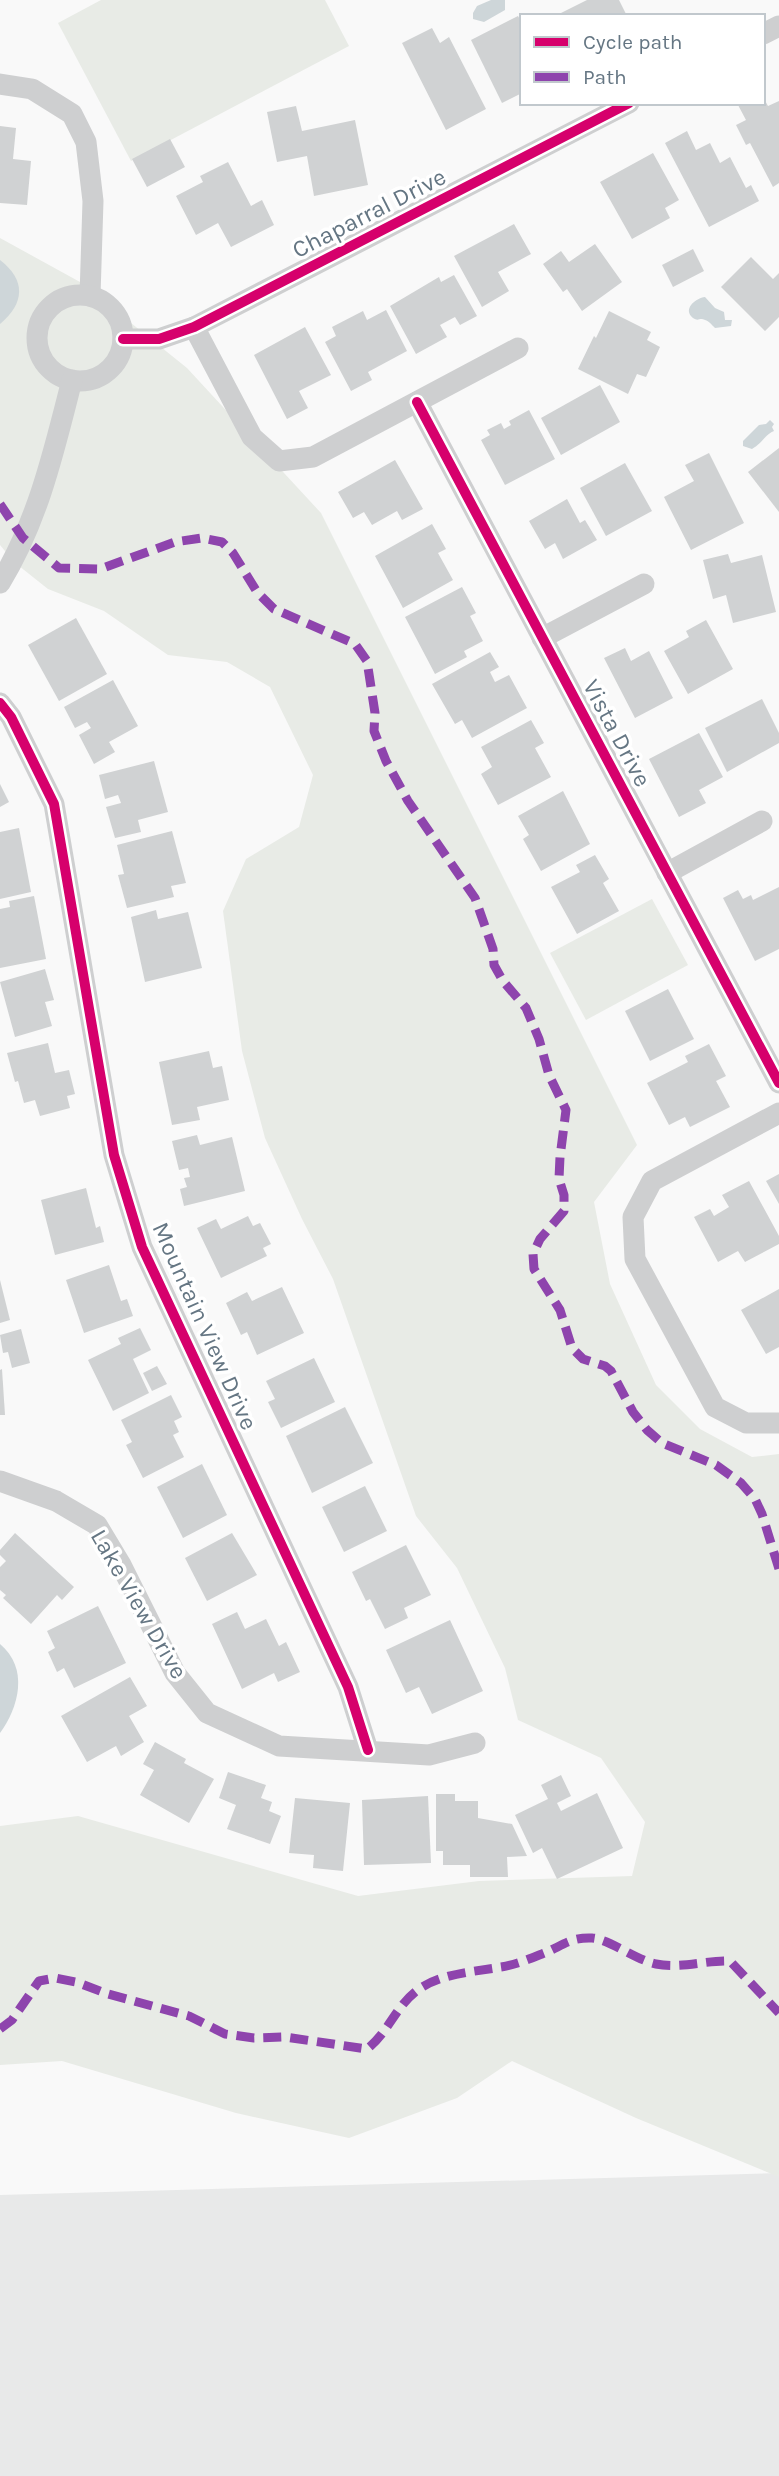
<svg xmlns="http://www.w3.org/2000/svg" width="779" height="2476" font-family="Karla,sans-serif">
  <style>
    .built { fill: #e8e9e9 }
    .green { fill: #e8ebe6 }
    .water { fill: #ced6d9 }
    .building { fill: #d0d2d3 }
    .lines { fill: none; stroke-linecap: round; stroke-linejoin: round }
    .minor { stroke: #cecfd0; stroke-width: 21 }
    .quiet { stroke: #8e44ad; stroke-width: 9; stroke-dasharray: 18 9; stroke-linecap: butt }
    .cycleway-casing { stroke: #fff; stroke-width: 15 }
    .cycleway { stroke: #d6006c; stroke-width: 10 }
    .labels { text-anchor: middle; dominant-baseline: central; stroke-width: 7; stroke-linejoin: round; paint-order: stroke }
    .street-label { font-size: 24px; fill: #657683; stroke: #fff }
  </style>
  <rect width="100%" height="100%" fill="#f9f9f9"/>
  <polygon class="built" points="779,2173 779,2476 0,2476 0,2195"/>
  <g class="green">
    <polygon points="101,0 325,0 349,46 131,161 58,23"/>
    <polygon points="0,238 80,282 187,368 321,513 637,1145 594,1202 610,1284 656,1385 700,1429 752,1457 779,1454 779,2177 636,2118 512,2061 457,2098 349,2138 236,2113 62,2061 0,2065 0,1826 78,1816 358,1896 479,1881 632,1876 645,1822 601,1758 518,1720 505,1668 457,1568 416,1516 333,1279 302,1219 265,1138 242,1051 223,911 246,859 299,827 313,775 270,687 227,662 168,655 104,611 48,589 14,562 0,545"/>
    <polygon points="652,899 688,965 586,1020 550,953"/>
  </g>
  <g class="water">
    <polygon points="491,0 505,0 505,10 484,22 473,19 473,13 477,6"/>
    <path d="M0,260C26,280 25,303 0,324Z"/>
    <path d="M705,297L715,308L724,312L725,320H732L731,326L715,328C712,325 709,321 705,320C699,317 699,322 693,318C682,309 696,298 705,297Z"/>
    <path d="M770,420L774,424L772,427L774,431C763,436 764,442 752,449L743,446V441L759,425L766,424Z"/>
    <path d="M0,1644C29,1668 19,1707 0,1733Z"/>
  </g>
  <g class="building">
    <polygon points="587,0 619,0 627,16 555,16"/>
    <polygon points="518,16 522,23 522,93 502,103 471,40"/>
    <polygon points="432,28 440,43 449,37 486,109 446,130 402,43"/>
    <polygon points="763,97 768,106 779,101 779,183 773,187 750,143 746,145 736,125 746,120 738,105 763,103"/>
    <polygon points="296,106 302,131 355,120 368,185 314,196 307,156 277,162 267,112"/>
    <polygon points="0,126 16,128 13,159 31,161 27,205 0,203"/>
    <polygon points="687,131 696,150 710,143 720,163 730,157 746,188 751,185 759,201 709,227 665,143"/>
    <polygon points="170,139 185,167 147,187 132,159"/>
    <polygon points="653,153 679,200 665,208 670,218 632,239 600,182"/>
    <polygon points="228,162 251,206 262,200 274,225 231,247 218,223 196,235 176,196 203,182 200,176"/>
    <polygon points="514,224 531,254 498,272 509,291 482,307 454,256"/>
    <polygon points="595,244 622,282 582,311 567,289 563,292 543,264 561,251 569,262"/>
    <polygon points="693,249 704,271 673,287 662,265"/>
    <polygon points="751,257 773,279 779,273 779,317 765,331 721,287"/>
    <polygon points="454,275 477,316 460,325 455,317 440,325 447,337 416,354 390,306 439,277 441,282"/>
    <polygon points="386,310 407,351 368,372 372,380 351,391 325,342 336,336 332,327 363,311 367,320"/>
    <polygon points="609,311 651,332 647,340 660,347 646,377 637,374 628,394 578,369 594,336 596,338"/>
    <polygon points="305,327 331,375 299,391 308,408 287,419 254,355"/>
    <polygon points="600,385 620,422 561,455 541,418"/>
    <polygon points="529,410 555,459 505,485 481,440 490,435 487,430 501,423 504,429 511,425 509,421"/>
    <polygon points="779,448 779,512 748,472"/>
    <polygon points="709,453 744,523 691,550 664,497 694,481 685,465"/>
    <polygon points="395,460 423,509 402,520 397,511 372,525 364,512 353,518 338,492"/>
    <polygon points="625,463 652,511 606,536 580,488"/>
    <polygon points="567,499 580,523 585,520 597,540 563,559 555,543 545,549 529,521"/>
    <polygon points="432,524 446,549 438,553 453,580 403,608 375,556"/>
    <polygon points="728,554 731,563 762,555 776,612 733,623 726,595 713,599 703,560"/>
    <polygon points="462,587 476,613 470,616 483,641 464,651 467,657 435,674 405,617"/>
    <polygon points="76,618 107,674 59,701 28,645"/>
    <polygon points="706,620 733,669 688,694 664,651 689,637 686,631"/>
    <polygon points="625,648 631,661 649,651 673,698 635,718 604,658"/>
    <polygon points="490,652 499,667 490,672 495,682 509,675 527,708 472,738 462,720 455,724 432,684"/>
    <polygon points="113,680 138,726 109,742 115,752 94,764 79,735 91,728 87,722 75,728 64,707"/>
    <polygon points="762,699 779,733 779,743 727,772 705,728"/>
    <polygon points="531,720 544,743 535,748 551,777 498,805 481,774 492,767 481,747"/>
    <polygon points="699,733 723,777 699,790 706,803 679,817 649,759"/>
    <polygon points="154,761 168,812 138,820 141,832 115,838 106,807 121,803 118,795 105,799 99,775"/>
    <polygon points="0,784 9,802 0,807"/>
    <polygon points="563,791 590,844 541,871 523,839 529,835 518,816"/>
    <polygon points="19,828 31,892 0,899 0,832"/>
    <polygon points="172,831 186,883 171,886 174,897 127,908 118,875 124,874 117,845"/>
    <polygon points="595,855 609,879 603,883 619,911 577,934 551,887 580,872 576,865"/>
    <polygon points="779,887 779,949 755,961 723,898 738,890 743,899 751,895 753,900"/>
    <polygon points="34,896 46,959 0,968 0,909 10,907 9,901"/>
    <polygon points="156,910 158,919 188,912 202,968 145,982 131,917"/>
    <polygon points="45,969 54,1000 45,1002 52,1026 15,1037 0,982"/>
    <polygon points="668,989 694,1039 650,1061 625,1011"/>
    <polygon points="48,1043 55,1073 69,1070 75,1094 67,1096 70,1108 40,1116 35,1100 24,1103 18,1081 15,1082 7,1053"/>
    <polygon points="709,1044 726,1076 716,1081 730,1107 690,1127 685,1117 669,1125 647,1083 688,1062 685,1056"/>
    <polygon points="209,1051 213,1068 222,1066 229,1100 197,1107 200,1120 172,1125 159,1062"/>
    <polygon points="197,1135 200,1145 232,1137 245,1191 184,1206 180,1189 187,1187 184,1178 190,1177 188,1168 179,1170 172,1141"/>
    <polygon points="779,1174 779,1204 766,1181"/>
    <polygon points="749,1181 779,1236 779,1244 745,1262 738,1251 718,1262 694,1217 710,1209 714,1216 729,1207 722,1195"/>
    <polygon points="86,1188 96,1228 100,1226 104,1242 55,1255 41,1200"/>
    <polygon points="248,1216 253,1226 260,1223 271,1244 263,1248 267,1256 221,1278 197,1228 216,1219 221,1229"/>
    <polygon points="109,1265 121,1301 127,1299 133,1316 84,1333 66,1280"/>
    <polygon points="0,1280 10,1320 0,1323"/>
    <polygon points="282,1287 304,1333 257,1355 247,1332 241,1335 226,1303 247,1292 252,1301"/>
    <polygon points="779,1289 779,1347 766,1354 741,1310"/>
    <polygon points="140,1328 151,1350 133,1359 149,1393 113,1411 88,1360 121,1344 118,1338"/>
    <polygon points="21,1329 30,1363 12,1368 8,1352 3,1353 0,1335"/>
    <polygon points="314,1358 335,1402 281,1428 268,1402 275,1399 266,1381"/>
    <polygon points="157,1366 167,1384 152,1391 143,1373"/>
    <polygon points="2,1369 5,1415 0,1415 0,1370"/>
    <polygon points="171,1395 182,1417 174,1421 179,1432 173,1435 184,1457 143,1478 126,1445 132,1442 121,1420"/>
    <polygon points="345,1407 373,1463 312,1493 286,1436"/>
    <polygon points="202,1464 227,1515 183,1538 157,1487"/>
    <polygon points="365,1486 387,1531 344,1552 322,1507"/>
    <polygon points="15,1533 74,1587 62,1600 57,1595 31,1624 3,1598 6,1595 0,1590 0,1567 6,1561 0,1555 0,1550"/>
    <polygon points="232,1533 257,1575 207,1601 185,1558"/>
    <polygon points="406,1545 431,1595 404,1608 408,1618 385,1629 370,1599 366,1601 352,1572"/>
    <polygon points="98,1606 126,1663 74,1688 64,1668 57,1672 48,1652 55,1648 47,1631"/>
    <polygon points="237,1612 245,1629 266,1619 279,1646 286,1642 300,1672 278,1682 274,1673 242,1689 212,1624"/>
    <polygon points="450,1620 483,1691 432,1714 419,1687 406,1693 386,1650"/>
    <polygon points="130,1677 147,1706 129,1716 144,1742 121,1756 116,1746 87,1762 61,1716"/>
    <polygon points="155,1742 186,1759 184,1763 214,1779 189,1823 140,1795 154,1770 143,1764"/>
    <polygon points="228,1772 266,1785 261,1798 272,1802 269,1811 281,1816 270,1844 227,1829 236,1805 219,1798"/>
    <polygon points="561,1775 571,1796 557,1803 561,1811 597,1793 623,1848 557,1879 542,1848 533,1853 515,1815 548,1799 541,1785"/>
    <polygon points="436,1794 455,1794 455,1801 478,1801 478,1818 512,1824 527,1856 507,1857 508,1877 470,1877 470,1865 443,1865 443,1851 436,1851"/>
    <polygon points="428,1796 431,1863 364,1865 362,1800"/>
    <polygon points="295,1798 350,1803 343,1871 313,1868 314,1855 289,1853"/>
  </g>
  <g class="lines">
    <g class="minor">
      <polyline points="763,34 779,26"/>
      <polyline points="0,84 32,89 72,114 86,142 93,201 90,296"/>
      <circle cx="80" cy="338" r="43"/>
      <polyline points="194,327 252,437 279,461 313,457 518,348"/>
      <polyline points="123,339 159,339 194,327 629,103"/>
      <polyline points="417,402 779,1083"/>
      <path d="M0,583C38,521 54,451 72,380"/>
      <polyline points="542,638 644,584"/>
      <polyline points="0,703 11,717 54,804 114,1155 142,1247 348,1687 368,1750"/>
      <polyline points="667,873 762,821"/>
      <polyline points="779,1113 652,1181 633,1217 635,1259 715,1407 746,1423 779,1423"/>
      <polyline points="0,1481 56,1501 97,1525 121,1565 175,1673 207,1713 279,1746 429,1755 475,1743"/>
    </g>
    <g class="quiet">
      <polyline points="0,504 23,538 59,568 100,569 175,542 202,538 222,542 233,553 257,592 274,609 355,644 367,661 375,713 374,731 386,761 408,801 475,898 493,949 494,965 503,981 526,1008 539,1039 549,1075 566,1110 560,1157 559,1179 564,1195 564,1211 540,1239 533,1254 534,1269 560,1310 572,1348 583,1359 605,1366 611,1371 633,1412 647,1430 662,1443 716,1465 741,1483 755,1499 762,1514 779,1569"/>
      <path d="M0,2029L12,2020L39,1981L55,1978L76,1982L108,1994L189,2016L225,2034L254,2038L285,2037L367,2049C389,2032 396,2005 419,1989C443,1973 474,1972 501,1967C515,1965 529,1959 542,1954C561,1947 569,1937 592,1938C609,1939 636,1960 656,1964C681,1969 706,1960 730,1961L779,2013"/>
    </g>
    <defs>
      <g id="cycleway">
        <polyline points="123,339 159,339 194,327 629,103"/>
        <polyline points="417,402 779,1083"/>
        <polyline points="0,703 11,717 54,804 114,1155 142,1247 348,1687 368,1750"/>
      </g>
    </defs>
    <use href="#cycleway" class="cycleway-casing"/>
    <use href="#cycleway" class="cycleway"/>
  </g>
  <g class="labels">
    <g class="street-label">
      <text transform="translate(369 213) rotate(-27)">Chaparral Drive</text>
      <text transform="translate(617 733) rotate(62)">Vista Drive</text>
      <text transform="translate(205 1326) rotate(66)">Mountain View Drive</text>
      <text transform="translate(139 1604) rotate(60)">Lake View Drive</text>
    </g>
  </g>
  <rect x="520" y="14" width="245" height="91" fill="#ffffff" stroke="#c1c8cd" stroke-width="2"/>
  <rect x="534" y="37" width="35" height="10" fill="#d6006c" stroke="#c1c8cd" stroke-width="2"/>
  <text x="583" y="49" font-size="21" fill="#657683">Cycle path</text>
  <rect x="534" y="72" width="35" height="10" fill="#8e44ad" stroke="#c1c8cd" stroke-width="2"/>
  <text x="583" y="84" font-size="21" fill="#657683">Path</text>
</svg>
